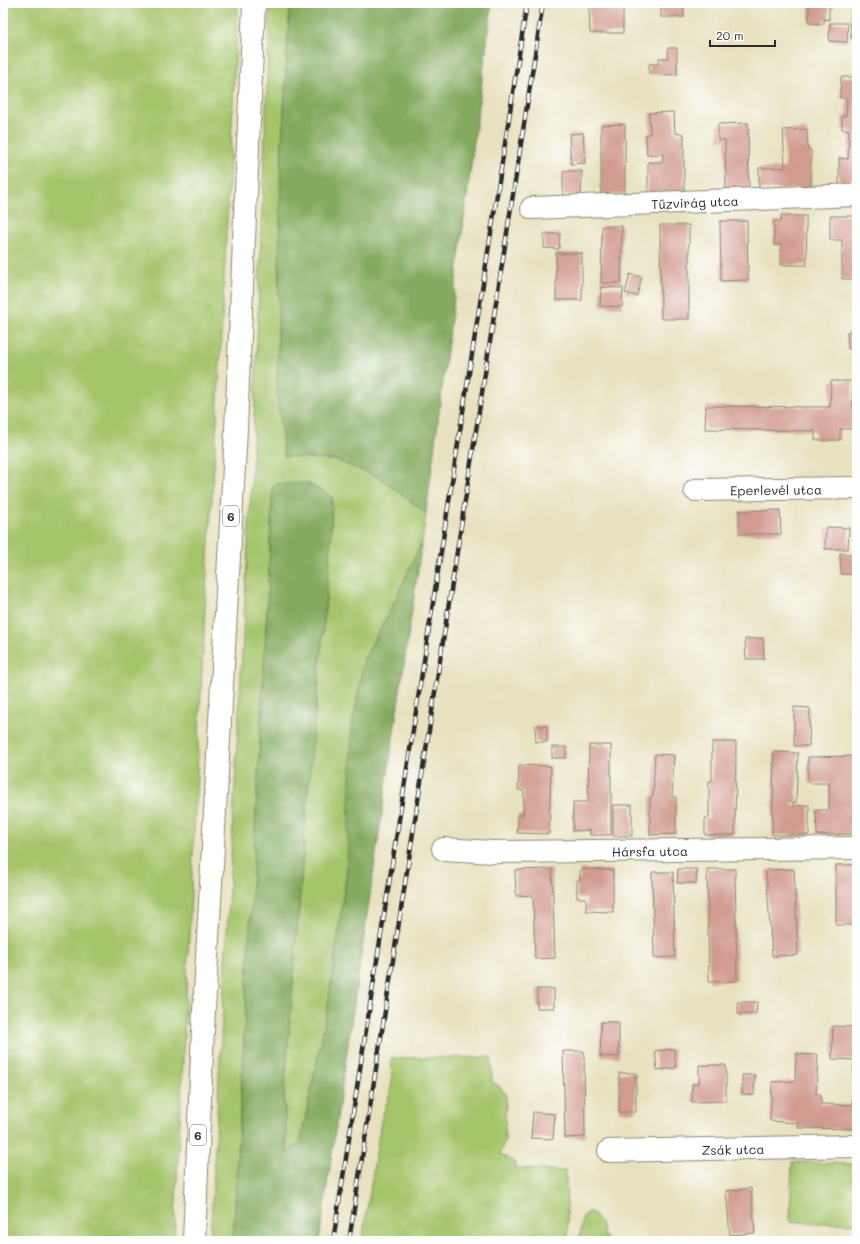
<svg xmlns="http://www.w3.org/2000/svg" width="860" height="1244" font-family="Mali,sans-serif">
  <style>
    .green { fill: #a5c46b; stroke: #68784b }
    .forest { fill: #84aa5f; stroke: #586a45 }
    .building { fill: #d19b90 }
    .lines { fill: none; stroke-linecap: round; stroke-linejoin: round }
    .street-casing { stroke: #8a8675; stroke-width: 24 }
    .primary-casing { stroke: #8a8675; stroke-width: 24 }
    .street { stroke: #fff; stroke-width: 22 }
    .primary { stroke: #fff; stroke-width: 22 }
    .rail-casing { stroke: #2b2b2b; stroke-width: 4.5 }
    .rail { stroke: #fff; stroke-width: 3; stroke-dasharray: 9; stroke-linecap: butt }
    .labels { text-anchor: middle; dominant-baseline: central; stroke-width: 3; stroke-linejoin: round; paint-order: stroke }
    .shield { fill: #fff; stroke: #6b6b6b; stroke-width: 1 }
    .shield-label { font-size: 12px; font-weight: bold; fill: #2b2b2b }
    .street-label { font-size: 13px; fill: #2b2b2b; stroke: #fff }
  </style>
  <rect width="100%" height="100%" fill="#fff"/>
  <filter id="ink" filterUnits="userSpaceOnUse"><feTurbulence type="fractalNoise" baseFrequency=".025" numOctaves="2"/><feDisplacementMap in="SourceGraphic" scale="8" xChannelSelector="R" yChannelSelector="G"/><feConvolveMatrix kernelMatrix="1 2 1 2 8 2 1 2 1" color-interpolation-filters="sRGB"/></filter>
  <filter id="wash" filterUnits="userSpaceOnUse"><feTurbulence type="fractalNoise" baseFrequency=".012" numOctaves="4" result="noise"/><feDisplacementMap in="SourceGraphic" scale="16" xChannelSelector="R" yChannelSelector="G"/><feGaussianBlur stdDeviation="0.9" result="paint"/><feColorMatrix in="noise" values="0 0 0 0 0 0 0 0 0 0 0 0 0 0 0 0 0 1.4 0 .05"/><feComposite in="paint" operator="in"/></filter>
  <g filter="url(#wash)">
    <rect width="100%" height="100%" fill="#e8e1bf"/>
    <g class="green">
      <polygon points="3,3 238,3 217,420 206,590 174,1241 3,1241"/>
      <polygon points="270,3 290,3 281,163 277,391 285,456 335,460 379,477 426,513 422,542 392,607 364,659 352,727 347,870 328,1006 301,1140 287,1155 284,1095 308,791 330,556 332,497 273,484 267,609 233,1241 210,1241 252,470"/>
      <polygon points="491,1057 492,1082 498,1085 506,1094 505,1140 500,1154 515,1162 514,1168 566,1171 568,1241 362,1241 381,1121 389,1096 392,1083 391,1058"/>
      <polygon points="792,1162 857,1164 857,1224 790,1222"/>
      <polygon points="590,1211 601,1223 604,1235 609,1241 579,1241 583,1216"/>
    </g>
    <g class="forest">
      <polygon points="290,3 492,3 426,513 379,477 335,460 284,456 277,391 281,163"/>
      <polygon points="307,483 332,497 330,556 308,791 284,1095 287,1154 301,1140 328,1006 347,870 352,727 364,659 392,607 422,542 319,1241 233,1241 267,609 273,484"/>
    </g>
    <g id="blocks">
      <g class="building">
        <polygon points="589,3 623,3 623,33 590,33"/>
        <rect x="661" y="3" width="23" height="14"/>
        <polygon points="809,3 832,3 831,8 829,8 829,20 824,19 824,24 809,23"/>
        <rect x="851" y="3" width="6" height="35"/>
        <polygon points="830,23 848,23 847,42 829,41"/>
        <polygon points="668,48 677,48 677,75 649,74 649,64 659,64 659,58 668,58"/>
        <polygon points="841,77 857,77 857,186 839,186 839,158 848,159 849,130 842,129 842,116 846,116 847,98 840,98"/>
        <polygon points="674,112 675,133 684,134 684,192 648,192 648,162 662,162 663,154 647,155 646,134 650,134 649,113"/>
        <polygon points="748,123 749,190 726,190 725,140 718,140 718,124"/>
        <polygon points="625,124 625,194 601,194 601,125"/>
        <polygon points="807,129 808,149 811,150 811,189 759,189 759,168 785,168 783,130"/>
        <polygon points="583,133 585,163 571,164 569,134"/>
        <polygon points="563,171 582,171 581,196 563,195"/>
        <polygon points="781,216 806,216 807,265 781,265 781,245 774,245 774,221 781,221"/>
        <polygon points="830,216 857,216 857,279 842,279 842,240 830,240"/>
        <polygon points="720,221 747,221 748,280 721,281"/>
        <polygon points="660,225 689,225 689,319 661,319"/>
        <polygon points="602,226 622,226 621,283 601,283"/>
        <polygon points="544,234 560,234 559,249 544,248"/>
        <rect x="556" y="253" width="26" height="47"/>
        <polygon points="630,274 642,277 637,296 625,293"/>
        <polygon points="601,287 623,288 622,307 600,306"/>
        <polygon points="847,332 857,332 857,349 848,349"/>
        <polygon points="831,381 853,381 852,407 857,407 857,429 840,429 840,440 815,440 815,431 705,429 706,406 830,407"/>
        <polygon points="780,510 781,534 739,534 739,511"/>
        <polygon points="826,527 849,528 848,549 825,549"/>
        <polygon points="840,553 857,555 857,574 841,574"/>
        <polygon points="853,613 857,613 857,629 854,630"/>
        <polygon points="763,638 764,659 746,659 745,639"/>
        <polygon points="794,707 810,708 809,746 794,746"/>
        <polygon points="535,726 547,726 547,742 536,742"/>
        <polygon points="712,742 736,742 735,835 705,835 705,818 709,818 709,781 712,781"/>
        <polygon points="589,745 611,745 611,835 590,835 590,830 573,831 573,802 588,802"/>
        <rect x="552" y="747" width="14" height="11"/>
        <polygon points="774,752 798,753 796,803 793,802 793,806 809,805 809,835 772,835"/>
        <polygon points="655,754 674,755 672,797 676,797 676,834 650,835 650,797 653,796"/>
        <polygon points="855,756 857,834 817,835 816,810 829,810 829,783 808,783 808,757"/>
        <polygon points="519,765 551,766 549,834 517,833 518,815 523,815 524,791 518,790"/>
        <rect x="613" y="805" width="19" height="31"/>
        <rect x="836" y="865" width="20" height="60"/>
        <polygon points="552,869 555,958 535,959 533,895 516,896 515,870"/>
        <polygon points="580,869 613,870 613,912 586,911 586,898 577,898 577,880 580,880"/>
        <polygon points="678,869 697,869 696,883 677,883"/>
        <polygon points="707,869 735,869 737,981 709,982"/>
        <polygon points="794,869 798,955 772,956 766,870"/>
        <polygon points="652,872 673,872 675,957 654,958"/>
        <rect x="537" y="989" width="17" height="19"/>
        <polygon points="738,1002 757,1002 756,1014 738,1014"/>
        <polygon points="601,1022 619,1022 619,1057 600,1056"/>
        <polygon points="833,1026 857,1027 857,1129 798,1128 798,1123 770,1121 772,1082 795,1081 796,1054 818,1055 816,1094 821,1094 821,1104 852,1105 854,1060 832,1059"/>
        <polygon points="674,1049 676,1068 657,1070 655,1051"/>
        <polygon points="563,1051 584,1051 585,1137 565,1138"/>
        <polygon points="699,1065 726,1065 726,1101 692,1102 692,1084 699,1084"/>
        <rect x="619" y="1073" width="17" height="39"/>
        <polygon points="742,1075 755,1075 754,1095 742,1094"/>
        <polygon points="533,1112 555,1114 553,1139 531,1138"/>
        <polygon points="751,1188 755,1233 730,1235 726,1191"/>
      </g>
    </g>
  </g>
  <g filter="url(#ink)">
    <use href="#blocks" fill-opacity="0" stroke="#8a8675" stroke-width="1"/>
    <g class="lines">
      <defs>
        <g id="street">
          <path id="s1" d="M532,208L857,195"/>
          <path id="s2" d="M695,490L857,488"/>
          <path id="s3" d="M443,849L493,852L857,848"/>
          <path id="s4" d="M609,1151L857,1146"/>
        </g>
        <polyline id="primary" points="194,1241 203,1029 236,430 254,3"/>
      </defs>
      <use href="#street" class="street-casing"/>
      <use href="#primary" class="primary-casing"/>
      <use href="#street" class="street"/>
      <use href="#primary" class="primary"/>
      <defs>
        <g id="rail">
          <polyline points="333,1241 527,3"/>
          <polyline points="349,1241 543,3"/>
        </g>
      </defs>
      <use href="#rail" class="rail-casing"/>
      <use href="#rail" class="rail"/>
    </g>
  </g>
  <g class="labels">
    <g class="shield">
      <rect x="223" y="506" width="16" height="20" rx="3"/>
      <rect x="190" y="1125" width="16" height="20" rx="3"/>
    </g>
    <g class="shield-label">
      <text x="231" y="516">6</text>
      <text x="198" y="1135">6</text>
    </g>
    <g class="street-label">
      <text stroke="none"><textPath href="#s1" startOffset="163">Tűzvirág utca</textPath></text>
      <text stroke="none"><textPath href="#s2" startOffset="81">Eperlevél utca</textPath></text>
      <text stroke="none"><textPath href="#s3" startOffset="207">Hársfa utca</textPath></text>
      <text stroke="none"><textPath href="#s4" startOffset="124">Zsák utca</textPath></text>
    </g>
  </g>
  <rect width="860" height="1244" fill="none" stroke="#fff" stroke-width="16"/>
  <path d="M710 40v6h65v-6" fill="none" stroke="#2b2b2b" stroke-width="2"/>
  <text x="716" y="40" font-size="12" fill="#2b2b2b" stroke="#ffffff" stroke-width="3" paint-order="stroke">20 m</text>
</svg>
